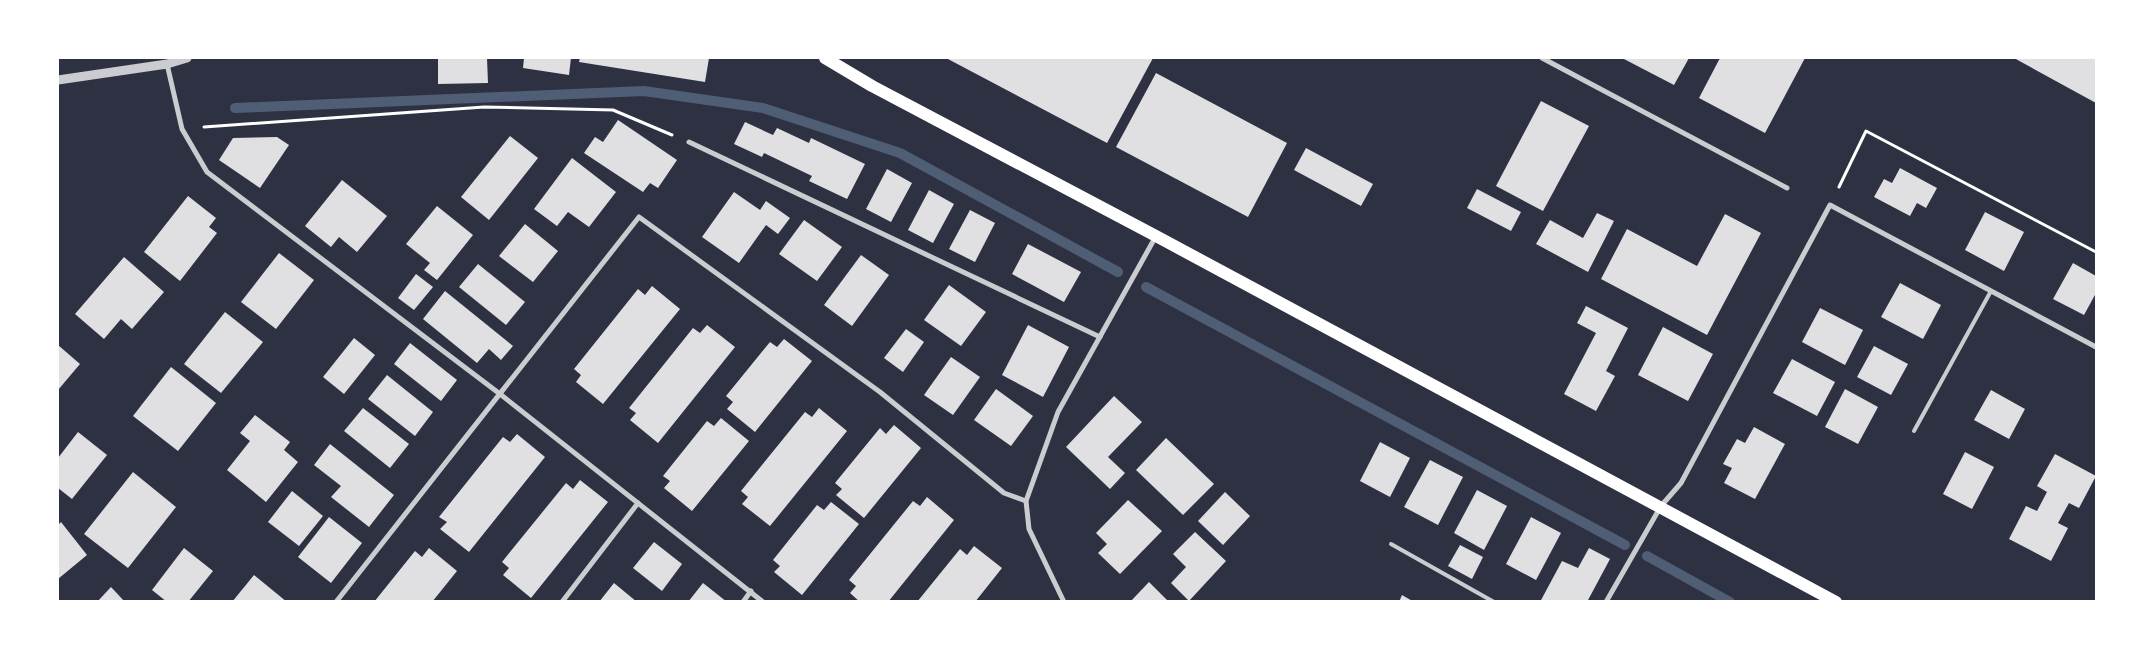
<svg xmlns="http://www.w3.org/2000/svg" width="2154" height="659" font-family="'Varela Round',sans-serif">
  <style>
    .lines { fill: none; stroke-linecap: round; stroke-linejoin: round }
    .stream { stroke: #4f5d75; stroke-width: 10 }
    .building { fill: #e0e0e3 }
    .path { stroke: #fff; stroke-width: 3 }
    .service { stroke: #caccd0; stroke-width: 4 }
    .minor { stroke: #caccd0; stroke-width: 5 }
    .tertiary { stroke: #caccd0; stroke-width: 9 }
    .primary { stroke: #fff; stroke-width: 12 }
  </style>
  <rect width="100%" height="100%" fill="#2d3142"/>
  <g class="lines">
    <g class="stream">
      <polyline points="235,108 644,91 763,108 900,153 1118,272"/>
      <polyline points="1146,287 1625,545"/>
      <polyline points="1647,556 1730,602"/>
    </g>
  </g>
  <g class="building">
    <polygon points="438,58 487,58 488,83 438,84"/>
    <polygon points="524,58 571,58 569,75 523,68"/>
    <polygon points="580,58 709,58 705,82 579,62"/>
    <polygon points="946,58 1153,58 1107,143"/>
    <polygon points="1622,58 1689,58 1674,85"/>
    <polygon points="1720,58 1805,58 1765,133 1699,98"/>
    <polygon points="2014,58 2096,58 2096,103"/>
    <polygon points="1156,73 1287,143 1248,217 1116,147"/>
    <polygon points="1541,101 1589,126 1543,211 1496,186"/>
    <polygon points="618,120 677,160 658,188 650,183 643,192 584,153 595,137 603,142"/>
    <polygon points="745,122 773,135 777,128 809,143 811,138 865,164 847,199 809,181 812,176 764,153 762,157 734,144"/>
    <polygon points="510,136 538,158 489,220 461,197"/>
    <polygon points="277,137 289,145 260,188 219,160 233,138"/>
    <polygon points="1306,148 1373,184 1361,206 1294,170"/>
    <polygon points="572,158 616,192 589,227 568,212 557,226 534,209"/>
    <polygon points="1900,168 1937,188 1926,208 1917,203 1910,216 1874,197 1884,179 1892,183"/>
    <polygon points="887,169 912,183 891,222 866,209"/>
    <polygon points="342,180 387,216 357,252 339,237 331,247 305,226"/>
    <polygon points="1477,189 1521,212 1511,231 1467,208"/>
    <polygon points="929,190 954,204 933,243 908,230"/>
    <polygon points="734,192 760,210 766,201 790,218 778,234 766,225 739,263 702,237"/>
    <polygon points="188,196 216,218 209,227 217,233 180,281 144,252"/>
    <polygon points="437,206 473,235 437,280 424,270 430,263 406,244"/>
    <polygon points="970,210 995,223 975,262 949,249"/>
    <polygon points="1985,212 2024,232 2004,271 1965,250"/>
    <polygon points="1597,213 1614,221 1588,272 1536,244 1550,220 1583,238"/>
    <polygon points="1725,214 1761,233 1707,335 1601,279 1627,229 1697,266"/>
    <polygon points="804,220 842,247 817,281 779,254"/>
    <polygon points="525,224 558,251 533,282 499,256"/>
    <polygon points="1028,244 1081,272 1064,302 1012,274"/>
    <polygon points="279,253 314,280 276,329 241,302"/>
    <polygon points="861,255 889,275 852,326 824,305"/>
    <polygon points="124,257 164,292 132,329 121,319 104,339 75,314"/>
    <polygon points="2073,263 2096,276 2096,293 2084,315 2053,299"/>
    <polygon points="478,264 525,302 506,325 459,287"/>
    <polygon points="416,274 433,287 414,310 398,298"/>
    <polygon points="1900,283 1941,305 1923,339 1881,317"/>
    <polygon points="949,285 986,312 961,346 924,320"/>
    <polygon points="652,286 680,309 603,404 576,382 581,375 574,369 638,289 645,295"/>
    <polygon points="445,291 513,346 501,360 489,349 477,363 423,319"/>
    <polygon points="1586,306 1628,328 1606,371 1615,376 1596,411 1564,394 1596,333 1577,323"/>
    <polygon points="1820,308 1863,330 1845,365 1802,342"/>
    <polygon points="225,312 263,342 221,393 184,364"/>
    <polygon points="707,325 735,347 658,443 630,420 636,413 629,408 693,328 700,333"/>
    <polygon points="1028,325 1069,347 1043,397 1002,375"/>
    <polygon points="1663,327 1713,354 1688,401 1638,375"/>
    <polygon points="906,329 924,342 903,372 884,358"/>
    <polygon points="354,338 375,355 344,394 323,377"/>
    <polygon points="784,339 812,361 755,432 727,409 733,402 726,396 770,342 777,347"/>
    <polygon points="410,343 457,380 441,401 394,364"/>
    <polygon points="58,345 80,364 58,390"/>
    <polygon points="1874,346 1908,364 1891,395 1857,377"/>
    <polygon points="951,357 980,377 953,415 924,395"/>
    <polygon points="1792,359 1835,382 1817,416 1773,393"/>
    <polygon points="171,367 216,403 178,451 133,416"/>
    <polygon points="387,375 433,412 415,436 368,399"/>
    <polygon points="996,389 1033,416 1011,446 974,420"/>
    <polygon points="1845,389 1878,407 1858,444 1825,427"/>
    <polygon points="1991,390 2025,409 2009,439 1974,420"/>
    <polygon points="1114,396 1142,422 1108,457 1125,473 1110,489 1066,447"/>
    <polygon points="363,408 409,444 390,468 344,431"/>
    <polygon points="819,408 847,431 770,526 742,504 748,497 741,491 805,412 812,417"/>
    <polygon points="255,415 290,442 284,450 298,462 266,502 227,470 250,441 240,433"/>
    <polygon points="721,418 749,441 692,511 664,488 670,481 663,476 707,421 714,426"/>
    <polygon points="894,425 921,448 864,518 836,495 842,489 835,483 880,428 886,434"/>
    <polygon points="1754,427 1785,444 1755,499 1724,483 1732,468 1723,464 1737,439 1745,443"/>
    <polygon points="78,432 107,455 72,499 58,488 58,458"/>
    <polygon points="517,434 545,457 469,552 440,529 447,522 439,517 503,437 510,442"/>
    <polygon points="1166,438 1214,484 1183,515 1136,470"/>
    <polygon points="1380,442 1410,458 1390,497 1360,481"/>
    <polygon points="330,444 394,495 369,527 331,497 341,486 314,465"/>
    <polygon points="1965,452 1994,467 1972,509 1943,494"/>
    <polygon points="2055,454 2096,476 2079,508 2069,503 2058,523 2068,528 2051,561 2009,539 2026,506 2037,511 2047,492 2037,486"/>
    <polygon points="1430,460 1463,477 1438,525 1404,507"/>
    <polygon points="133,472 176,507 128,568 84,534"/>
    <polygon points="580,480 608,502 531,598 503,575 509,568 502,562 566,483 573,489"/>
    <polygon points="1477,490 1507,506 1484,550 1454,533"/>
    <polygon points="292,491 323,516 299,546 268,522"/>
    <polygon points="1225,492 1250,516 1223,545 1198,521"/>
    <polygon points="927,497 954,520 888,602 860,602 850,593 856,586 849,580 913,501 920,506"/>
    <polygon points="1128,500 1162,531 1120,574 1098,553 1107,544 1096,533"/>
    <polygon points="831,502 859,524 802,595 774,572 780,566 773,560 817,505 824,510"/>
    <polygon points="329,517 362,543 331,583 298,557"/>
    <polygon points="1531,517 1561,533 1536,580 1506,564"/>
    <polygon points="61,522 87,555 58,579 58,525"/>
    <polygon points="1195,532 1226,561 1189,601 1171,583 1186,567 1173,554"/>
    <polygon points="654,542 682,564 662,591 633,568"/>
    <polygon points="1460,545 1483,557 1472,579 1448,566"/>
    <polygon points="974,546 1002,568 975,602 917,602 960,549 967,555"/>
    <polygon points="184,548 213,571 188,602 167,602 152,590"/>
    <polygon points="429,548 457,571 432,602 374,602 415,551 422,557"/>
    <polygon points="1589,548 1610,559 1587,602 1540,602 1562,561 1578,568"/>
    <polygon points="254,575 287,602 232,602"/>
    <polygon points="1149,582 1169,602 1130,602"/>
    <polygon points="614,583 637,602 599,602"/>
    <polygon points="703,583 727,602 688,602"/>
    <polygon points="111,587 125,602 97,602"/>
    <polygon points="1402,595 1414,602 1399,602"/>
  </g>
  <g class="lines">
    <g class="path">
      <polyline points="204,127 484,107 613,110 672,135"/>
      <polyline points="1839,187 1866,131 2096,252"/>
    </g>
    <g class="service">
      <polyline points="1914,431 1991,291"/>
      <polyline points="1391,544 1494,602"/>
    </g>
    <g class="minor">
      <polyline points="1542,58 1787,188"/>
      <polyline points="167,64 182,129 207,172 500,394 763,602"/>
      <polyline points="689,142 1100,337"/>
      <polyline points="336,602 639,217 880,392 1004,493 1026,501"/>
      <polyline points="562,602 638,503"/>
      <polyline points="743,602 751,591"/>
      <polyline points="1064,602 1029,529 1026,501 1058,412 1156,236"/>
      <polyline points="1606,602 1661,506 1681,483 1830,205 2096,347"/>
    </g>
    <polyline class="tertiary" points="58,80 167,64 187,58"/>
    <polyline class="primary" points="825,58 872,86 1156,236 1836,602"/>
  </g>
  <rect width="2154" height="659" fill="none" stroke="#ffffff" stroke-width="118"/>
</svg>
